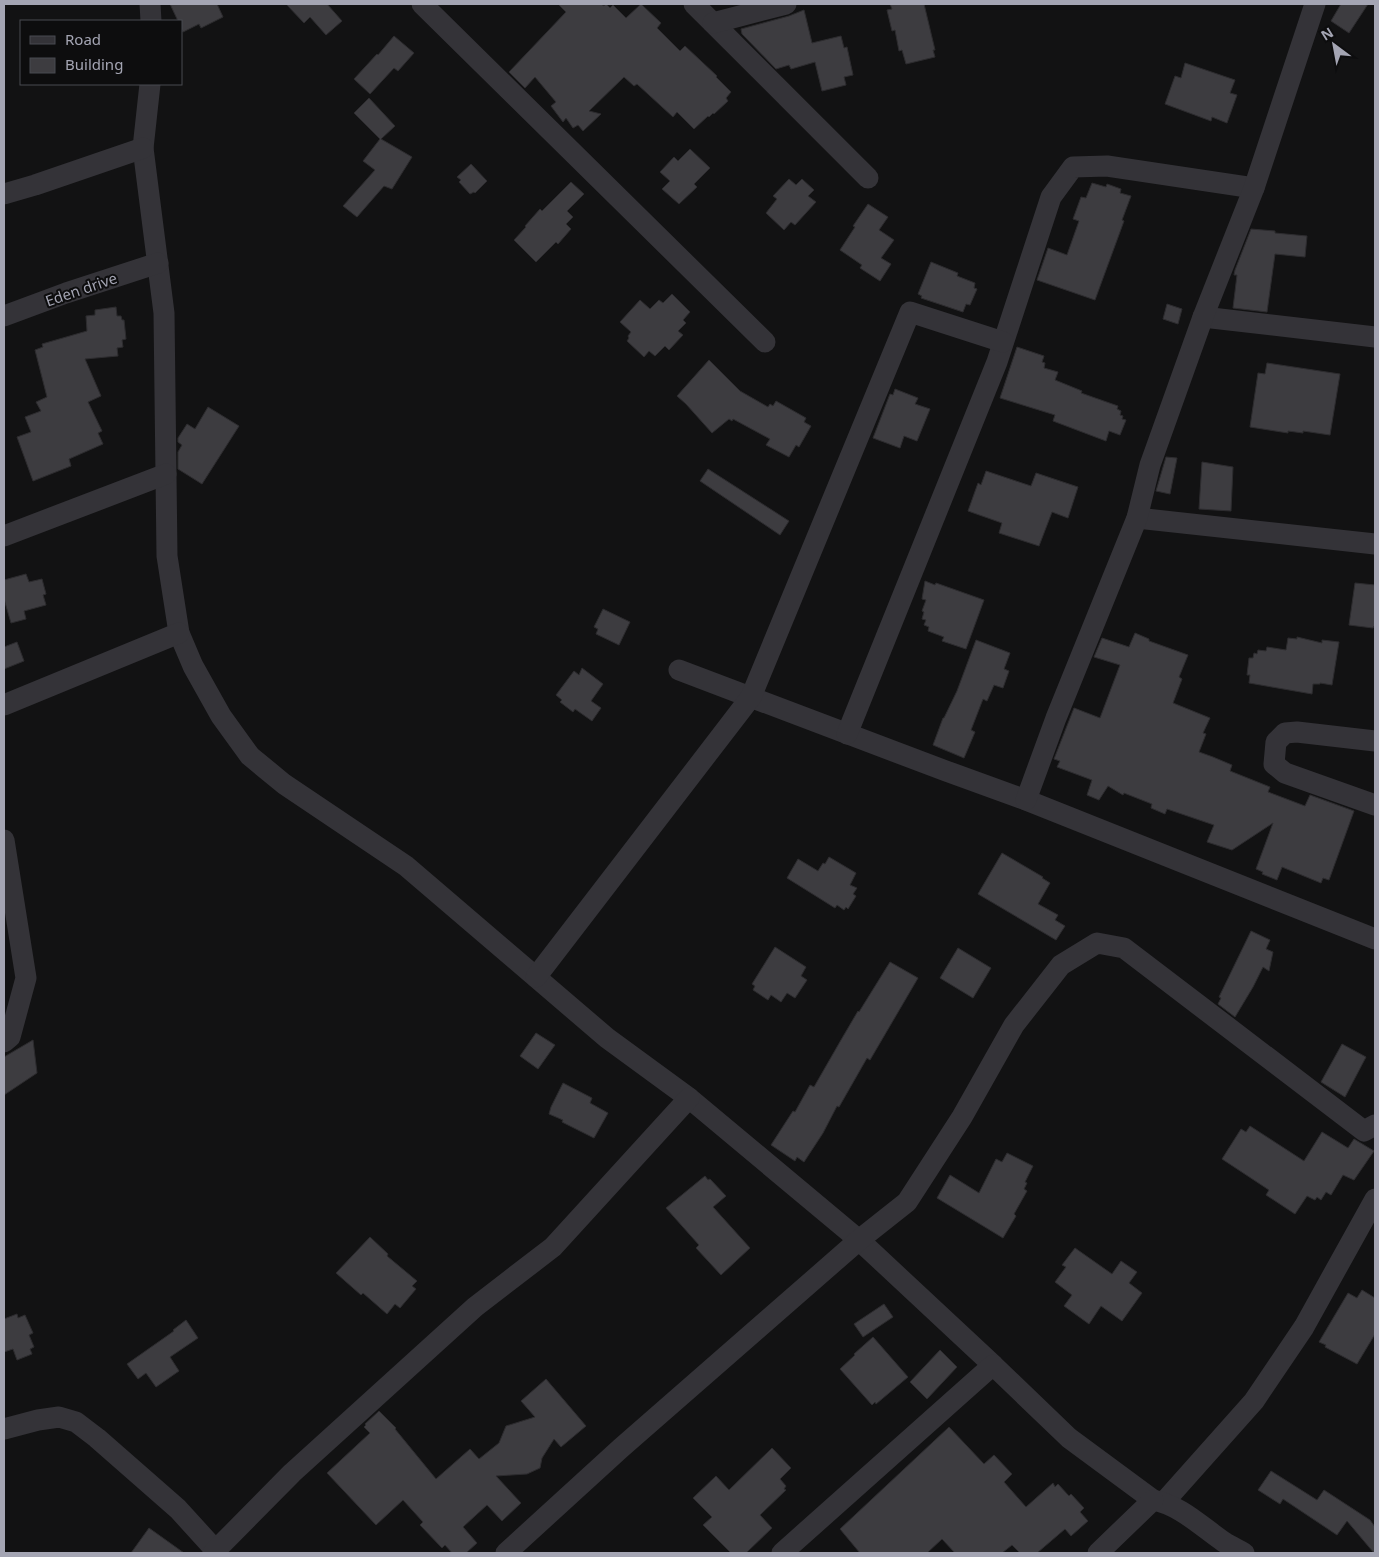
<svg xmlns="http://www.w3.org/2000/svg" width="1379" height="1557" font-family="'Noto Sans',sans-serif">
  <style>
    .building { fill: #3d3c40; stroke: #2d2c2f }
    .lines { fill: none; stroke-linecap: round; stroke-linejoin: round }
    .minor { stroke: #343338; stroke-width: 21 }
    .labels { text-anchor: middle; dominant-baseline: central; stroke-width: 4; stroke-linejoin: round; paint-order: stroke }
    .street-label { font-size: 15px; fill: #a4a5b3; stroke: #0d0d0e }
  </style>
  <rect width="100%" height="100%" fill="#121213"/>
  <g class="building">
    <polygon points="170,4 217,4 223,17 201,28 199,24 183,32 181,28 181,21 178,21"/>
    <polygon points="286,4 327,4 342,21 326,35 310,17 304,23"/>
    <polygon points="558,4 601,4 604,6 606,4 610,8 613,5 626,18 641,4 661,23 657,28 680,51 685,46 717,76 716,77 731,92 726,98 728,101 714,114 713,113 709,117 708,116 694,129 677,112 673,117 637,84 634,86 624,77 589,111 601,114 583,131 578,125 573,128 566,118 563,122 551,106 556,102 535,77 525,88 509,72 566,12"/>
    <polygon points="890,4 924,4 935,50 933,50 935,57 906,64 902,50 899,51 895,30 892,31 887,10 892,9"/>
    <polygon points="1341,4 1368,4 1349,33 1331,21"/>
    <polygon points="804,10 812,43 841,36 844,48 847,47 853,75 844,77 846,85 822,91 815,62 791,69 789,65 776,69 742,34 741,29 789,16"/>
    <polygon points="394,36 414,53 398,71 394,68 370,94 354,79 377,54 378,55"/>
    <polygon points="1185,63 1235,80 1230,93 1237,95 1227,123 1212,117 1211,121 1165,104 1175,76 1181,78"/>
    <polygon points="369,98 395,126 381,139 412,157 392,189 384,186 357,217 343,206 375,170 363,161 380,139 354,113"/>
    <polygon points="690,149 710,168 694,184 697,187 679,204 662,189 670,181 660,172 674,157 678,161"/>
    <polygon points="471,164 487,181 475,193 474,192 470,194 459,182 461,180 457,177"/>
    <polygon points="789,179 796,185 802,179 814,190 808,196 816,202 795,225 791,222 784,230 766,213 777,199 773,196"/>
    <polygon points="571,182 584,194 567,211 573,217 566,224 571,229 558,244 556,242 536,262 514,240 526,227 525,226 540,209 542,211"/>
    <polygon points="1092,183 1106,187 1107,184 1121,189 1120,193 1131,196 1122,220 1124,221 1095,300 1037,280 1048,248 1067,255 1079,221 1073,219 1081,197 1086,198"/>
    <polygon points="868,204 888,217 879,230 894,240 881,258 891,264 880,281 860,268 862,265 840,250 855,227 853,226"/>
    <polygon points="1251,229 1275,231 1275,233 1307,236 1305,257 1275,254 1267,312 1233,308 1237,275 1234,275 1235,270"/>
    <polygon points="931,262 958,273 957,276 975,283 974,288 977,289 970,305 966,304 963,312 921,298 922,296 918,294"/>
    <polygon points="672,294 690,312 683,320 686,323 678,331 683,335 669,350 665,346 655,356 649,351 644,357 627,341 629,338 628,336 631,332 620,322 640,300 650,309 659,300 663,303"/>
    <polygon points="1167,304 1182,309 1178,324 1163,319"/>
    <polygon points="116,307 117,316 121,316 122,320 124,320 126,339 122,340 123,347 117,348 118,356 85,359 101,396 88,402 102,431 98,433 103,444 69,459 71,466 33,481 17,437 31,432 25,417 41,411 36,402 47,397 35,350 43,347 42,344 87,331 86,316 95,315 95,310"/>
    <polygon points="1017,347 1044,356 1042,362 1045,363 1044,368 1058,372 1055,380 1082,391 1081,393 1118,406 1117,409 1121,411 1120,415 1123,416 1122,419 1126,420 1120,435 1109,431 1106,441 1053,421 1055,415 1000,398"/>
    <polygon points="709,360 740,391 768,407 770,404 773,406 776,401 806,418 804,422 811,426 799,447 796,445 789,457 766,445 770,439 733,419 732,421 729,419 712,433 686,404 677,396"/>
    <polygon points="1267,363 1340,374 1330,435 1303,431 1303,433 1288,431 1288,433 1250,427 1258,373 1265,374"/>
    <polygon points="895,389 918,398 915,404 930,409 917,441 904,436 900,448 873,438 890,394 893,395"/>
    <polygon points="208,407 239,426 202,484 178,469 178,452 182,445 178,442 178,438 187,424 195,429"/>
    <polygon points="1166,457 1177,458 1170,494 1156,491"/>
    <polygon points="1202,462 1233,467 1231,511 1199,509"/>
    <polygon points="708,469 789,521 780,535 700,481"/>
    <polygon points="986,471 1031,486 1036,473 1078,487 1068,518 1052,512 1039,546 999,533 1002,523 968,511 978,483 981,485"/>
    <polygon points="26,574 29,582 42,579 46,594 43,595 46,605 24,611 26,619 11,623 4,599 4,580"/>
    <polygon points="925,581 935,585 936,583 984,600 966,649 942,641 944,637 928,631 929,627 924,625 926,620 922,619 924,612 922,611 926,600 922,599"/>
    <polygon points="1355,583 1375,585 1375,627 1374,626 1373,628 1349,625"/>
    <polygon points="603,609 630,622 619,645 596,634 598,629 594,627"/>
    <polygon points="1135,633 1149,639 1149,641 1188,655 1179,677 1182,679 1173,703 1210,718 1203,733 1206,734 1199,752 1213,757 1232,765 1230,771 1270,787 1268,792 1305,806 1310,795 1354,811 1329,880 1323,878 1321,883 1282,867 1277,880 1262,874 1263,872 1256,869 1273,823 1232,850 1207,842 1214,825 1167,809 1165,814 1151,808 1152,804 1124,793 1123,795 1108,786 1099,800 1087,795 1092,780 1057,767 1060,761 1054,759 1074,708 1100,718 1120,665 1094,657 1102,638 1129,647"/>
    <polygon points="1297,637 1322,643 1322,640 1339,642 1332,685 1320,683 1320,684 1313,684 1312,694 1249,683 1250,675 1247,675 1249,658 1253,658 1254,653 1257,654 1258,650 1266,651 1267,647 1286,650 1288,638 1297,639"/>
    <polygon points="976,640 1010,653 1004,669 1009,671 1003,688 994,685 987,701 983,699 971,730 975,732 964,758 933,745 943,718 944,718 957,691"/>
    <polygon points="17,642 24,661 4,669 4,647"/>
    <polygon points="582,668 603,684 591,701 601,708 592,721 575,709 573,712 560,702 562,700 556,695 574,671 579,675"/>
    <polygon points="1002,853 1043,877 1042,878 1050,883 1038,904 1058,915 1055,920 1065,926 1056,940 978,894"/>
    <polygon points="829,857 856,873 850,885 857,888 853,894 856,896 848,909 846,907 844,910 837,905 835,908 787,878 798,859 818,871 823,863 825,864"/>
    <polygon points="1251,931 1270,940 1266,949 1273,952 1269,971 1263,967 1253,987 1235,1017 1218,1004 1221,998 1219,997"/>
    <polygon points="775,947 806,967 801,976 807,980 795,998 787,993 781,1002 771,995 768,1000 753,990 755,986 752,984"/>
    <polygon points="958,948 991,968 973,998 940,978"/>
    <polygon points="890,962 918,978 870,1060 867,1058 839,1107 837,1106 823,1133 804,1162 797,1157 795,1161 771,1145 793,1111 795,1112 810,1085 814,1087 841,1040 858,1011 859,1012"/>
    <polygon points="536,1033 555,1045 538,1069 520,1056"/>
    <polygon points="33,1040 37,1073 4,1095 4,1057"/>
    <polygon points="1342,1044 1366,1057 1345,1097 1321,1082"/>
    <polygon points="563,1083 592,1098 590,1103 608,1113 594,1138 562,1122 563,1120 549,1114 551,1107"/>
    <polygon points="1250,1126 1304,1161 1322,1132 1348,1148 1354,1139 1374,1151 1354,1180 1343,1175 1331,1195 1326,1192 1321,1200 1317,1197 1315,1200 1307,1196 1295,1214 1266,1195 1269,1190 1222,1159 1241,1129 1246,1132"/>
    <polygon points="1007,1153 1033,1166 1025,1182 1027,1183 1024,1189 1027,1191 1014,1214 1016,1216 1003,1238 937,1198 950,1175 979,1193 996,1159 1002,1162"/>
    <polygon points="705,1176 708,1180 710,1179 726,1196 713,1207 750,1248 721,1275 696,1248 699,1245 666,1208"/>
    <polygon points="370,1237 388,1254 387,1256 417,1281 412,1286 416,1289 400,1308 395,1304 387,1314 363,1293 361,1295 336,1273"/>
    <polygon points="1075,1248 1112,1274 1121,1261 1137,1272 1129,1283 1142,1293 1122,1321 1101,1306 1089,1324 1064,1306 1072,1295 1055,1282 1066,1267 1062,1265"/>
    <polygon points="1362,1290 1375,1298 1375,1334 1357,1364 1325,1347 1326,1345 1319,1342 1348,1293 1357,1298"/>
    <polygon points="884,1304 893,1317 863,1337 854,1324"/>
    <polygon points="17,1314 18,1318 25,1315 33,1333 29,1335 34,1347 30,1349 32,1354 17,1360 13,1349 4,1352 4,1319"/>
    <polygon points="186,1320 198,1338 170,1357 179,1371 156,1387 146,1373 138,1379 127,1364 174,1331 173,1330"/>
    <polygon points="873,1337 908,1377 876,1404 875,1402 872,1405 840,1369 855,1355 854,1354"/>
    <polygon points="940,1350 957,1367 927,1399 910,1382"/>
    <polygon points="546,1379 586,1426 561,1447 554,1439 542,1458 540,1468 527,1474 496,1476 521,1503 502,1521 487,1505 463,1527 477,1543 466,1553 452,1553 445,1545 442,1548 420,1525 423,1522 403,1500 376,1525 327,1473 370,1433 364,1427 366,1425 365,1424 379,1411 396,1428 395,1429 436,1479 470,1449 479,1459 499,1443 506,1426 535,1417 521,1401"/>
    <polygon points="949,1427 984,1464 994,1455 1012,1474 1004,1482 1026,1507 1053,1483 1055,1487 1058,1484 1069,1496 1071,1494 1084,1508 1080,1512 1088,1521 1071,1536 1065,1529 1037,1553 1020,1553 1012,1545 1002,1553 955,1553 942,1539 927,1553 860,1553 840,1529"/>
    <polygon points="772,1448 791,1468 780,1479 786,1486 784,1489 786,1490 760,1515 772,1528 746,1553 731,1553 703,1525 712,1517 693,1498 716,1476 729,1490"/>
    <polygon points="1271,1471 1317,1500 1324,1490 1370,1520 1375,1527 1375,1553 1374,1553 1347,1521 1337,1535 1283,1499 1280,1504 1258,1490"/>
    <polygon points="149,1528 184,1553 131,1553"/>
  </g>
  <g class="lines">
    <g class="minor">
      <polyline points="150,4 151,21"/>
      <polyline points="422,4 765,342"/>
      <polyline points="694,4 868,178"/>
      <polyline points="713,23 786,4"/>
      <polyline points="150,84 143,148 164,313 167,556 179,633 193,666 221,716 250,756 284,784 406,866 607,1038 689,1098 859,1240 993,1365"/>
      <polyline points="4,194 35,185 143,148"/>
      <polyline points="4,316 66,293 158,263"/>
      <polyline points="1203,317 1375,337"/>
      <polyline points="1137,518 1375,544"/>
      <polyline points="4,536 166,474"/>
      <polyline points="679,670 946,771 1026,800 1375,939"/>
      <polyline points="4,705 179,633"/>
      <polyline points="847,734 997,362 1051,197 1073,167 1107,166 1254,188"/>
      <polyline points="1375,741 1297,732 1285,733 1276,742 1274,764 1285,773 1375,805"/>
      <polyline points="1026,800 1056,718 1137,518 1150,465 1203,317 1254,188 1315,4"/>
      <polyline points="4,840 26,978 10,1037 4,1042"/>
      <polyline points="536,977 751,697 910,312 1003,342"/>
      <polyline points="4,1429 38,1420 59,1417 76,1422 97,1438 178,1509 218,1553"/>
      <polyline points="1164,1502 1254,1401 1304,1327 1375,1199"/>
      <polyline points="213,1553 292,1473 475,1307 553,1247 689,1098"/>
      <polyline points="506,1553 621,1448 859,1240 907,1202 962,1117 1014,1025 1061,965 1097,943 1124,948 1364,1131 1375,1125"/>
      <path d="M782,1553L993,1365L1069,1438L1153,1500C1180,1505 1202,1527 1224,1542C1230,1546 1237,1549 1244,1553"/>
      <polyline points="1098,1553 1153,1500"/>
    </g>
  </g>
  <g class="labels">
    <g class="street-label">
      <text transform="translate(81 289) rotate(-19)">Eden drive</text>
    </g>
  </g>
  <rect width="1379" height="1557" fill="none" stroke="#a4a5b3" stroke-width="10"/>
  <rect x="20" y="20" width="162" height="65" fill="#0d0d0e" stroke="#494a50"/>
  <rect x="30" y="36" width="25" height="8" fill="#343338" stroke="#494a50"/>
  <text x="65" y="45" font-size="15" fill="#a4a5b3">Road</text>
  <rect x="30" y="58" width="25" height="15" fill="#3d3c40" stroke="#494a50"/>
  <text x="65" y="70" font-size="15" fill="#a4a5b3">Building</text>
  <g transform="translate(1334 45) rotate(328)" stroke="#0d0d0e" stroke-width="4" paint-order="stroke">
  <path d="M0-4L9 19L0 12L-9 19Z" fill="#a4a5b3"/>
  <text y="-8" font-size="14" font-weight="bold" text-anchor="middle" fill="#a4a5b3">N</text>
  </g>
</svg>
